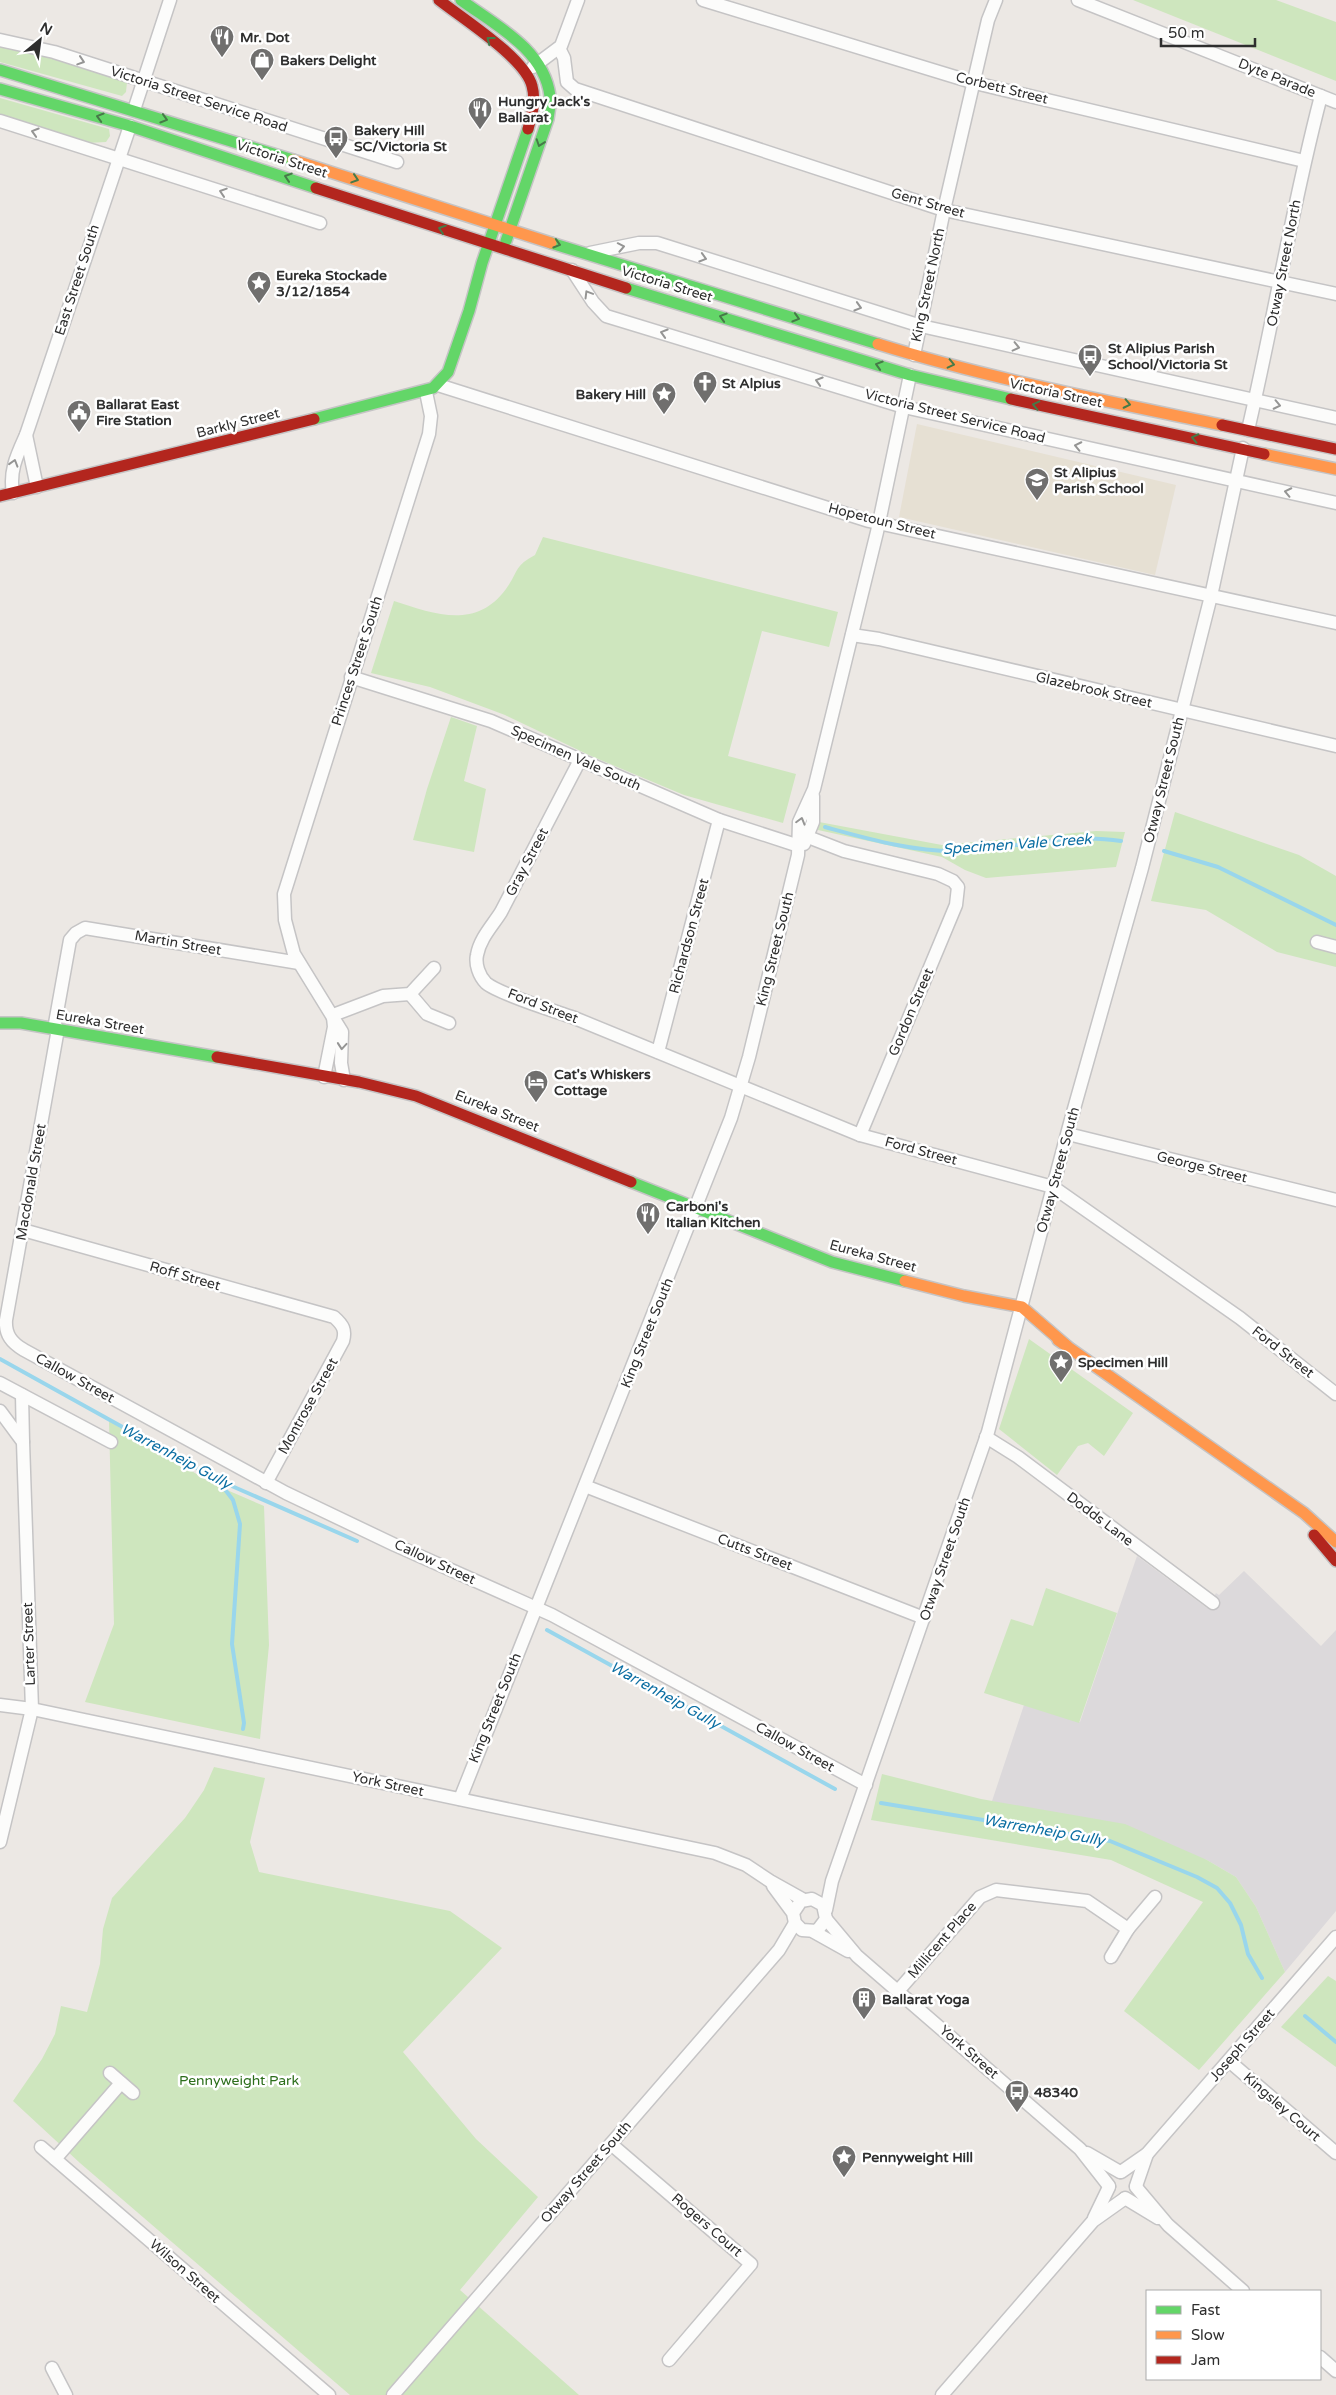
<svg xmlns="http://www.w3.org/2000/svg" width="1336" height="2395" font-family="'Varela Round',sans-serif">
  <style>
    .industrial { fill: #dcd9db }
    .education { fill: #e6e0d3 }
    .green { fill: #cee6be }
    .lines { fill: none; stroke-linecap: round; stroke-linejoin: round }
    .stream { stroke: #99d6ec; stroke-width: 4 }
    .street-casing { stroke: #c5c4c5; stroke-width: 15 }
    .fast-casing { stroke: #c5c4c5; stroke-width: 14 }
    .slow-casing { stroke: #c5c4c5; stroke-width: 14 }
    .jam-casing { stroke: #c5c4c5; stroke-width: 14 }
    .street { stroke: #fcfcfb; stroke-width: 12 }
    .fast { stroke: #63d668; stroke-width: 11 }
    .slow { stroke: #ff974d; stroke-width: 11 }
    .jam { stroke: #b3261e; stroke-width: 11 }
    .oneway { stroke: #467a48 }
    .oneway2 { stroke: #959594 }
    .labels { text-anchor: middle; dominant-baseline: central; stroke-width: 5; stroke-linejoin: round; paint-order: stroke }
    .poi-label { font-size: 14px; font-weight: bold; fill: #2e2e2e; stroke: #fff; text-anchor: start }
    .street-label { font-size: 14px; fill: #2e2e2e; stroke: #fff }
    .park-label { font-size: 14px; fill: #2c6e1b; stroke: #fff }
    .water-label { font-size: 15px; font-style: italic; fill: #0d6fa3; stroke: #fff }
  </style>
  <rect width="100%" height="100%" fill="#ece8e4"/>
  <polygon class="industrial" points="1137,1556 1207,1608 1216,1593 1219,1595 1244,1571 1321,1646 1336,1630 1336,1911 1285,1972 1256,1907 1236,1877 1207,1860 992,1801 1024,1705 1080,1722"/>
  <polygon class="education" points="917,424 1176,485 1155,575 899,517"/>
  <g class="green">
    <polygon points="1133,0 1276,0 1336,22 1336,81"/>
    <polygon points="0,47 47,57 127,82 126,92 122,96 0,62"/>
    <polygon points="0,98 109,129 110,136 106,142 87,143 0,115"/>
    <path d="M543,537L838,612L829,647L762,631L728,756L796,774L783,823L684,795L591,756L505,715L430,687L371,673L394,601C434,614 476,630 506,589C519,571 514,566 535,555Z"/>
    <polygon points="451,717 477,726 464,781 486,789 474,852 413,840 427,789"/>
    <polygon points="1175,812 1299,855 1336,876 1336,967 1277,952 1206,910 1151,901"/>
    <polygon points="819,822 942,845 1096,831 1125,832 1116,867 986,878 965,870 942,857 818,830"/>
    <polygon points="1029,1339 1133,1413 1104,1456 1088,1443 1078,1446 1057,1475 999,1429"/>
    <polygon points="109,1421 213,1484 264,1506 269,1645 260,1739 85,1702 114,1624"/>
    <polygon points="1046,1588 1117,1613 1079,1723 984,1693 1011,1619 1033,1626"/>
    <polygon points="214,1767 265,1778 250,1842 259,1872 450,1911 502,1948 403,2052 476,2139 538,2197 460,2290 579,2395 350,2395 80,2163 13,2101 42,2059 55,2034 61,2006 87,2012 100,1964 103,1929 112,1898 185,1818 204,1790"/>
    <polygon points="882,1774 981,1799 1125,1824 1207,1860 1236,1877 1256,1907 1285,1972 1199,2070 1124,2011 1203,1902 1111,1860 871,1820"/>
    <polygon points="1328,1976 1336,1981 1336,2067 1281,2027"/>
  </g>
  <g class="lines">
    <g class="stream">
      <path d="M825,827C869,839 913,852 959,851C1013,849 1067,832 1121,841"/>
      <polyline points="1164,851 1218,867 1336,925"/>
      <polyline points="0,1359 218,1480 357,1541"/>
      <polyline points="220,1483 233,1500 240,1524 232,1644 244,1723 243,1729"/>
      <polyline points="547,1630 835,1789"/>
      <polyline points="881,1803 1110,1841 1197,1877 1217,1888 1230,1903 1241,1925 1248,1954 1262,1978"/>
      <polyline points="1305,2016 1336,2042"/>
    </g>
    <defs>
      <g id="street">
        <polyline points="703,0 975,83 1304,161"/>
        <polyline points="1078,0 1336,102"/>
        <polyline points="0,40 54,52 397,162"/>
        <polyline points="559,48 564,58 567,82 575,89 944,210 1336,294"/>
        <polyline points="533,67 561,46 578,0"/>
        <polyline points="134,110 170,0"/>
        <polyline points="0,121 320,223"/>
        <polyline points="590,253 639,243 657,243 921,326 1336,418"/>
        <polyline points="572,270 593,302 606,316 904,407 1336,503"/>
        <polyline points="914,355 944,210 988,20 996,0"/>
        <polyline points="438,385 869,521 1336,623"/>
        <path d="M1248,430C1274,319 1292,206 1321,96"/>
        <polyline points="26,435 37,487"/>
        <path d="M13,493C9,471 17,455 26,435L130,126"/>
        <polyline points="852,635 879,639 1336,746"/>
        <polyline points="351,677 491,721 719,820 799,846"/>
        <path d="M580,760L501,912C493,925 480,938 477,955C475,964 479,976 486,983C499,994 554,1011 572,1017L860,1135L1053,1187L1240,1318L1336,1394"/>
        <polyline points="808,837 844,851 938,874 953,881 958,887 956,905 860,1135"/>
        <polyline points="804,844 813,822 813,796"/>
        <polyline points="1317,942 1336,947"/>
        <polyline points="410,994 427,1014 449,1023"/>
        <polyline points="333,1015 383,996 410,994 434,968"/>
        <polyline points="54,1029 70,940 76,933 85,928 299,963"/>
        <path d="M58,1029L6,1320C5,1335 12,1343 24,1350L286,1493L395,1545L552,1615L866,1785"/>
        <polyline points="658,1052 719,820"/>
        <polyline points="324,1077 334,1027 333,1017"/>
        <polyline points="344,1080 341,1063 342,1032 294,954 285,920 284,894 429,434 431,416 426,392"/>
        <polyline points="1068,1134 1336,1200"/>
        <path d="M23,1230L334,1317C343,1325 346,1330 343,1341L266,1483"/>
        <polyline points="0,1383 111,1442"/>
        <polyline points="22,1395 23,1442"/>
        <polyline points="0,1411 23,1442 32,1709 0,1842"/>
        <polyline points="986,1437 1018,1457 1213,1603"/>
        <polyline points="585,1486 924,1618"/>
        <polyline points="0,1705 32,1709 715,1853 746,1865 770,1881 804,1900"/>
        <polyline points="460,1799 731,1118 749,1057 798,855 799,822 814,789 877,532 910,375"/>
        <polyline points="773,1886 793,1913 795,1923 802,1930 817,1931 826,1919 823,1905 812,1899 801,1901 793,1913"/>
        <polyline points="826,1910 832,1881 988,1432 1070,1123 1142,868 1211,596 1243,448"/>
        <polyline points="826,1919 857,1956 1080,2149 1109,2186"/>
        <polyline points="814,1932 848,1951"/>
        <polyline points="1111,1957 1128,1929 1155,1897"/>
        <polyline points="898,1991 980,1897 996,1890 1087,1901 1128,1929"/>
        <polyline points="1229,2061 1336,2153"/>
        <polyline points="110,2073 133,2093"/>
        <polyline points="611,2144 751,2264 669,2360"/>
        <polyline points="41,2147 329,2395"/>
        <polyline points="1087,2153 1120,2172"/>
        <polyline points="55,2159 121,2083"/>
        <polyline points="1121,2172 1147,2154 1336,1937"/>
        <polyline points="1136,2186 1147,2154"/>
        <polyline points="1136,2187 1168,2225 1243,2291"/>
        <polyline points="1125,2198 1158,2218"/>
        <polyline points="1094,2218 1109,2187"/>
        <polyline points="1320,2357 1336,2371"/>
        <polyline points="52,2368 66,2395"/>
        <polyline points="393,2395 779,1950 795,1923"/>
        <polyline points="942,2395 1093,2221 1124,2199"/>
      </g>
      <g id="fast">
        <path d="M461,0C495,25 544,49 550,96C551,103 549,112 548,119L506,241"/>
        <polyline points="0,70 293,160"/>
        <polyline points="0,89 130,126 316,188"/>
        <polyline points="551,243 878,344"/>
        <polyline points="626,288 910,375 1011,399"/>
        <polyline points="314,419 433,388 448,372 469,311 482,263 528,129"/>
        <polyline points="0,1023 21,1023 217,1057"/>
        <polyline points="631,1182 832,1262 905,1281"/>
      </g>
      <g id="slow">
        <polyline points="293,160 551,243"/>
        <path d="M878,344C990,379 1107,401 1222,425"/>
        <polyline points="1264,454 1336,469"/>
        <polyline points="905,1281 964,1296 1022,1307 1067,1346"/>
        <polyline points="1058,1340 1304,1513 1336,1542"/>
      </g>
      <g id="jam">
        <path d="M439,0C463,19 525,58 532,86C536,100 532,115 528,129"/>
        <polyline points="316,188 626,288"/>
        <polyline points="1011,399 1264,454"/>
        <polyline points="1222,425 1336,449"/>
        <polyline points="0,496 314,419"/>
        <polyline points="217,1057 359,1082 416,1096 631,1182"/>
        <polyline points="1314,1535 1336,1561"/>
      </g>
    </defs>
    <use href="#street" class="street-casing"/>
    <use href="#fast" class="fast-casing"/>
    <use href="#slow" class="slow-casing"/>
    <use href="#jam" class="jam-casing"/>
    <use href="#street" class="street"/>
    <use href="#fast" class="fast"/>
    <use href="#slow" class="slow"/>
    <use href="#jam" class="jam"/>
  </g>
  <defs><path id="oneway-chevron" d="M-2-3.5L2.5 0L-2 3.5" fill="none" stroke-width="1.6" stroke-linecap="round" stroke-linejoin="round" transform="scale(1.25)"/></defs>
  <g class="oneway">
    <use href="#oneway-chevron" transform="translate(490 40) rotate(-142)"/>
    <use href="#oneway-chevron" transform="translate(100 117) rotate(-164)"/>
    <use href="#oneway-chevron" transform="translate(164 119) rotate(17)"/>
    <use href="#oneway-chevron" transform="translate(540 143) rotate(109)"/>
    <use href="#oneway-chevron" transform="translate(288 177) rotate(-162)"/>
    <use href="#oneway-chevron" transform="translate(355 179) rotate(18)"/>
    <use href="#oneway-chevron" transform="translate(442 229) rotate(-161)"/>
    <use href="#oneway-chevron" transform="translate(557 244) rotate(17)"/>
    <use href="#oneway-chevron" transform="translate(723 317) rotate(-163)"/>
    <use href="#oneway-chevron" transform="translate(796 318) rotate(17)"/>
    <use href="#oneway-chevron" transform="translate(951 364) rotate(13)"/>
    <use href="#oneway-chevron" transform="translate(879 365) rotate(-163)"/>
    <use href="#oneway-chevron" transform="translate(1127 404) rotate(12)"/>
    <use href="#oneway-chevron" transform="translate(1036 405) rotate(-167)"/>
    <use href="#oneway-chevron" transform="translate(1195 438) rotate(-168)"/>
  </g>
  <g class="oneway2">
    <use href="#oneway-chevron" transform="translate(81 61) rotate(18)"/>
    <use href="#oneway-chevron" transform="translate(35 132) rotate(-163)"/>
    <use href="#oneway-chevron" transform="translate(223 192) rotate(-162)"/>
    <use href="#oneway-chevron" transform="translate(621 247) rotate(-11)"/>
    <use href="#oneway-chevron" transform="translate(703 258) rotate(17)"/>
    <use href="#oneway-chevron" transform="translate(588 294) rotate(-121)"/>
    <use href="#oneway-chevron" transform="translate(858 307) rotate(17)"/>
    <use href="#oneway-chevron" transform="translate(664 333) rotate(-163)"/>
    <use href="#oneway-chevron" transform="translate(1016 347) rotate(13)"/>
    <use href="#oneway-chevron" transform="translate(819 381) rotate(-163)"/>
    <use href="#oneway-chevron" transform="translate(1277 405) rotate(12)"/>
    <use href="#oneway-chevron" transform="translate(1078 446) rotate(-168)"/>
    <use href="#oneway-chevron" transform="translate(14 463) rotate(-73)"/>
    <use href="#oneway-chevron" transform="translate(1288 492) rotate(-168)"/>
    <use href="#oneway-chevron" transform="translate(801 821) rotate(-74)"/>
    <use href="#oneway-chevron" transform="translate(342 1046) rotate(95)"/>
  </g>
  <defs>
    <symbol id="restaurant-pin" viewBox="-11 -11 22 30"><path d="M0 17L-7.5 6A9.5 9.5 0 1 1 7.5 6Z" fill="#706f6e" stroke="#fff"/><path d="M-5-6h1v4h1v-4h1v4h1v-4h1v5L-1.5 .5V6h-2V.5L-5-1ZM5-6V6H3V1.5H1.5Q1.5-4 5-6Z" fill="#fff"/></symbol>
    <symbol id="shop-pin" viewBox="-11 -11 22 30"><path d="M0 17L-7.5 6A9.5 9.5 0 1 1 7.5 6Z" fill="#706f6e" stroke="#fff"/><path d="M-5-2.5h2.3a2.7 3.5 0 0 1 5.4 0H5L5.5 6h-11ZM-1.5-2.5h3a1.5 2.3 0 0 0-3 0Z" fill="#fff"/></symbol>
    <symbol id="bus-pin" viewBox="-11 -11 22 30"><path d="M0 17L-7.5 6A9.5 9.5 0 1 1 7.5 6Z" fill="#706f6e" stroke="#fff"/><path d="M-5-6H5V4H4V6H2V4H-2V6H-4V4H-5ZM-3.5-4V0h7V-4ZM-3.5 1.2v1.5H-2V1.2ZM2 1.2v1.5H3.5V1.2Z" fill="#fff"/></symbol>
    <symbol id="sight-pin" viewBox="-11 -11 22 30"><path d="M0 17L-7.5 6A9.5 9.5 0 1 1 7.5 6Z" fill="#706f6e" stroke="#fff"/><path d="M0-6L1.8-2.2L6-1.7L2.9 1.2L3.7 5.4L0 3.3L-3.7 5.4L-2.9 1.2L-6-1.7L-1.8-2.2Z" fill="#fff"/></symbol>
    <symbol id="church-pin" viewBox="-11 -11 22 30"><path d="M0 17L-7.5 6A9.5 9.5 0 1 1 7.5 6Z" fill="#706f6e" stroke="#fff"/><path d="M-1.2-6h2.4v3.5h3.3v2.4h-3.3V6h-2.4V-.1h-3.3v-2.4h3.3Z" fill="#fff"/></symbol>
    <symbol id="civic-pin" viewBox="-11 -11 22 30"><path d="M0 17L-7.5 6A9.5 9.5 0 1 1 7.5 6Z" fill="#706f6e" stroke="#fff"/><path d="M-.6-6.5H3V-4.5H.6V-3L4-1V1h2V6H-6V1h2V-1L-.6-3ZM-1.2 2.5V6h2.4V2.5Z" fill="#fff"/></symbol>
    <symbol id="school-pin" viewBox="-11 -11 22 30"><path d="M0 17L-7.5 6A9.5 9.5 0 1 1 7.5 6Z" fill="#706f6e" stroke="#fff"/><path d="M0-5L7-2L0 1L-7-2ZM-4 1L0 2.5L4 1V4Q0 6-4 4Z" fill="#fff"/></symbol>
    <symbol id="hotel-pin" viewBox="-11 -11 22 30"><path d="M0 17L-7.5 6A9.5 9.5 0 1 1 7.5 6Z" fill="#706f6e" stroke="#fff"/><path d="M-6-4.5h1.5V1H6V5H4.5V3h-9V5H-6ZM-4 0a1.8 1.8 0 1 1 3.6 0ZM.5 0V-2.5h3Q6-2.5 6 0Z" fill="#fff"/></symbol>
    <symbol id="building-pin" viewBox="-11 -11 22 30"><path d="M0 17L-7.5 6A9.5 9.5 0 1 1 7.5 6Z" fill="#706f6e" stroke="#fff"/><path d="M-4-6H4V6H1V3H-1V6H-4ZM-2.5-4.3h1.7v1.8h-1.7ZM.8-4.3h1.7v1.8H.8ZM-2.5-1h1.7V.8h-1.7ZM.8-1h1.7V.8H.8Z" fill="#fff"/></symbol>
  </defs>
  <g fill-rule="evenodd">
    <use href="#restaurant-pin" x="208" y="23" width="28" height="38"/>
    <use href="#shop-pin" x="248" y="46" width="28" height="38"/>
    <use href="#restaurant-pin" x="466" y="95" width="28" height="38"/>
    <use href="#bus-pin" x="322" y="124" width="28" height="38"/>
    <use href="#sight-pin" x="245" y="269" width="28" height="38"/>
    <use href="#bus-pin" x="1076" y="342" width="28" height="38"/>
    <use href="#church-pin" x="691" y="369" width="28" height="38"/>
    <use href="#sight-pin" x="650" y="380" width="28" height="38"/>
    <use href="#civic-pin" x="65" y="398" width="28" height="38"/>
    <use href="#school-pin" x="1023" y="466" width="28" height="38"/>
    <use href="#hotel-pin" x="522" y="1068" width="28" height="38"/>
    <use href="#restaurant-pin" x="634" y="1200" width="28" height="38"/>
    <use href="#sight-pin" x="1047" y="1348" width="28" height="38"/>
    <use href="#building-pin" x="850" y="1985" width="28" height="38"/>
    <use href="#bus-pin" x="1003" y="2078" width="28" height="38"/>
    <use href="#sight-pin" x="830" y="2143" width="28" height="38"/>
  </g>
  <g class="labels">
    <g class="poi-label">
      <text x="240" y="37">Mr. Dot</text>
      <text x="280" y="60">Bakers Delight</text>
      <text x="498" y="101">Hungry Jack's<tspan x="498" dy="16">Ballarat</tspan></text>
      <text x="354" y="130">Bakery Hill<tspan x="354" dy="16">SC/Victoria St</tspan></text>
      <text x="276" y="275">Eureka Stockade<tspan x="276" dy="16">3/12/1854</tspan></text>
      <text x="1108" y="348">St Alipius Parish<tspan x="1108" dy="16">School/Victoria St</tspan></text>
      <text x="722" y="383">St Alpius</text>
      <text x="646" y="394" text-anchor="end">Bakery Hill</text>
      <text x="96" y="404">Ballarat East<tspan x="96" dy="16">Fire Station</tspan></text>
      <text x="1054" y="472">St Alipius<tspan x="1054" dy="16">Parish School</tspan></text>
      <text x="554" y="1074">Cat's Whiskers<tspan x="554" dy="16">Cottage</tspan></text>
      <text x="666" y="1206">Carboni's<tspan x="666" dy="16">Italian Kitchen</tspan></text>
      <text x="1078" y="1362">Specimen Hill</text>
      <text x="882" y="1999">Ballarat Yoga</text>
      <text x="1034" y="2092">48340</text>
      <text x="862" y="2157">Pennyweight Hill</text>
    </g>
    <g class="street-label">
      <text transform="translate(1277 78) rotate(22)">Dyte Parade</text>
      <text transform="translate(1002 88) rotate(14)">Corbett Street</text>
      <text transform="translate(199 99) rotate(18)">Victoria Street Service Road</text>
      <text transform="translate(282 159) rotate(18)">Victoria Street</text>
      <text transform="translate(928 203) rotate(16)">Gent Street</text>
      <text transform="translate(1284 263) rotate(-79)">Otway Street North</text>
      <text transform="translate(77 280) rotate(-72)">East Street South</text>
      <text transform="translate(667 284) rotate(17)">Victoria Street</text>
      <text transform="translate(928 285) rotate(-78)">King Street North</text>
      <text transform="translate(1056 393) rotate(12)">Victoria Street</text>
      <text transform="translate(955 416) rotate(14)">Victoria Street Service Road</text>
      <text transform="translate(238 423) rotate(-14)">Barkly Street</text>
      <text transform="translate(882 521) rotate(14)">Hopetoun Street</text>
      <text transform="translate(357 661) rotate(-72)">Princes Street South</text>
      <text transform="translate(1094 690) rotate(13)">Glazebrook Street</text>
      <text transform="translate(576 758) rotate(24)">Specimen Vale South</text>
      <text transform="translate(1164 780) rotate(-76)">Otway Street South</text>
      <text transform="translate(527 862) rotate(-62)">Gray Street</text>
      <text transform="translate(689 936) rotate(-75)">Richardson Street</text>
      <text transform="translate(178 943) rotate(10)">Martin Street</text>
      <text transform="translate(775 949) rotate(-76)">King Street South</text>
      <text transform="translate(543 1006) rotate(21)">Ford Street</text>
      <text transform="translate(911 1012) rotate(-67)">Gordon Street</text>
      <text transform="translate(100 1022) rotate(10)">Eureka Street</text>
      <text transform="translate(497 1111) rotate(22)">Eureka Street</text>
      <text transform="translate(921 1151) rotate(15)">Ford Street</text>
      <text transform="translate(1202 1167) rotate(14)">George Street</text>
      <text transform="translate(1058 1170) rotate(-75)">Otway Street South</text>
      <text transform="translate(31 1182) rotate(-80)">Macdonald Street</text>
      <text transform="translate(873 1256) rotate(15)">Eureka Street</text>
      <text transform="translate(185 1276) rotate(16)">Roff Street</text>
      <text transform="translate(647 1333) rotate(-68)">King Street South</text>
      <text transform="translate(1283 1352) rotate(38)">Ford Street</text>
      <text transform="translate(75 1378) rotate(29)">Callow Street</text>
      <text transform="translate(308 1406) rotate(-61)">Montrose Street</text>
      <text transform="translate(1100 1519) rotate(37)">Dodds Lane</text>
      <text transform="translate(755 1552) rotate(21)">Cutts Street</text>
      <text transform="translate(945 1559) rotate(-71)">Otway Street South</text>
      <text transform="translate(435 1562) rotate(25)">Callow Street</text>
      <text transform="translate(29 1644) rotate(-92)">Larter Street</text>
      <text transform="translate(495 1708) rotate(-68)">King Street South</text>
      <text transform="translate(795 1747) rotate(29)">Callow Street</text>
      <text transform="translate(388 1784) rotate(12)">York Street</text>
      <text transform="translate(942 1940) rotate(-49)">Millicent Place</text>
      <text transform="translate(1242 2045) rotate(-49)">Joseph Street</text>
      <text transform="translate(969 2052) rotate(41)">York Street</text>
      <text transform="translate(1282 2107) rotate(41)">Kingsley Court</text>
      <text transform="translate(586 2172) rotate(-49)">Otway Street South</text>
      <text transform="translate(707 2225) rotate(41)">Rogers Court</text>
      <text transform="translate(185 2271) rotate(41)">Wilson Street</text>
    </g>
    <g class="park-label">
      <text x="239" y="2080">Pennyweight Park</text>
    </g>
    <g class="water-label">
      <text transform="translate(1017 844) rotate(-4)">Specimen Vale Creek</text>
      <text transform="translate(176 1456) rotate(28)">Warrenheip Gully</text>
      <text transform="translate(665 1695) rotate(29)">Warrenheip Gully</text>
      <text transform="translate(1044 1830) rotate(10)">Warrenheip Gully</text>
    </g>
  </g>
  <rect x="1146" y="2290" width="175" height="90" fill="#ffffff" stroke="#ababab"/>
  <rect x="1156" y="2306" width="25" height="8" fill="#63d668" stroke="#ababab"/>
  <text x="1191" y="2315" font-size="15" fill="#2e2e2e">Fast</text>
  <rect x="1156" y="2331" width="25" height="8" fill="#ff974d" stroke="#ababab"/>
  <text x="1191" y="2340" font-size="15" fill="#2e2e2e">Slow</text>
  <rect x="1156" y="2356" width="25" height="8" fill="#b3261e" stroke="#ababab"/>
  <text x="1191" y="2365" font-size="15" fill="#2e2e2e">Jam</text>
  <g transform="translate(40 40) rotate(29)" stroke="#ffffff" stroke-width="4" paint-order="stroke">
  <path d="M0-4L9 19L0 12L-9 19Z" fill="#2e2e2e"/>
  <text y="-8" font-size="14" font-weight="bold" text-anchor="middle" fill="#2e2e2e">N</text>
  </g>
  <path d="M1161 38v8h94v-8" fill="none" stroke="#2e2e2e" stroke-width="2.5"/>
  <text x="1168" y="38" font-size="15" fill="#2e2e2e" stroke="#ffffff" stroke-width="4" paint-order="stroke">50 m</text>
</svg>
